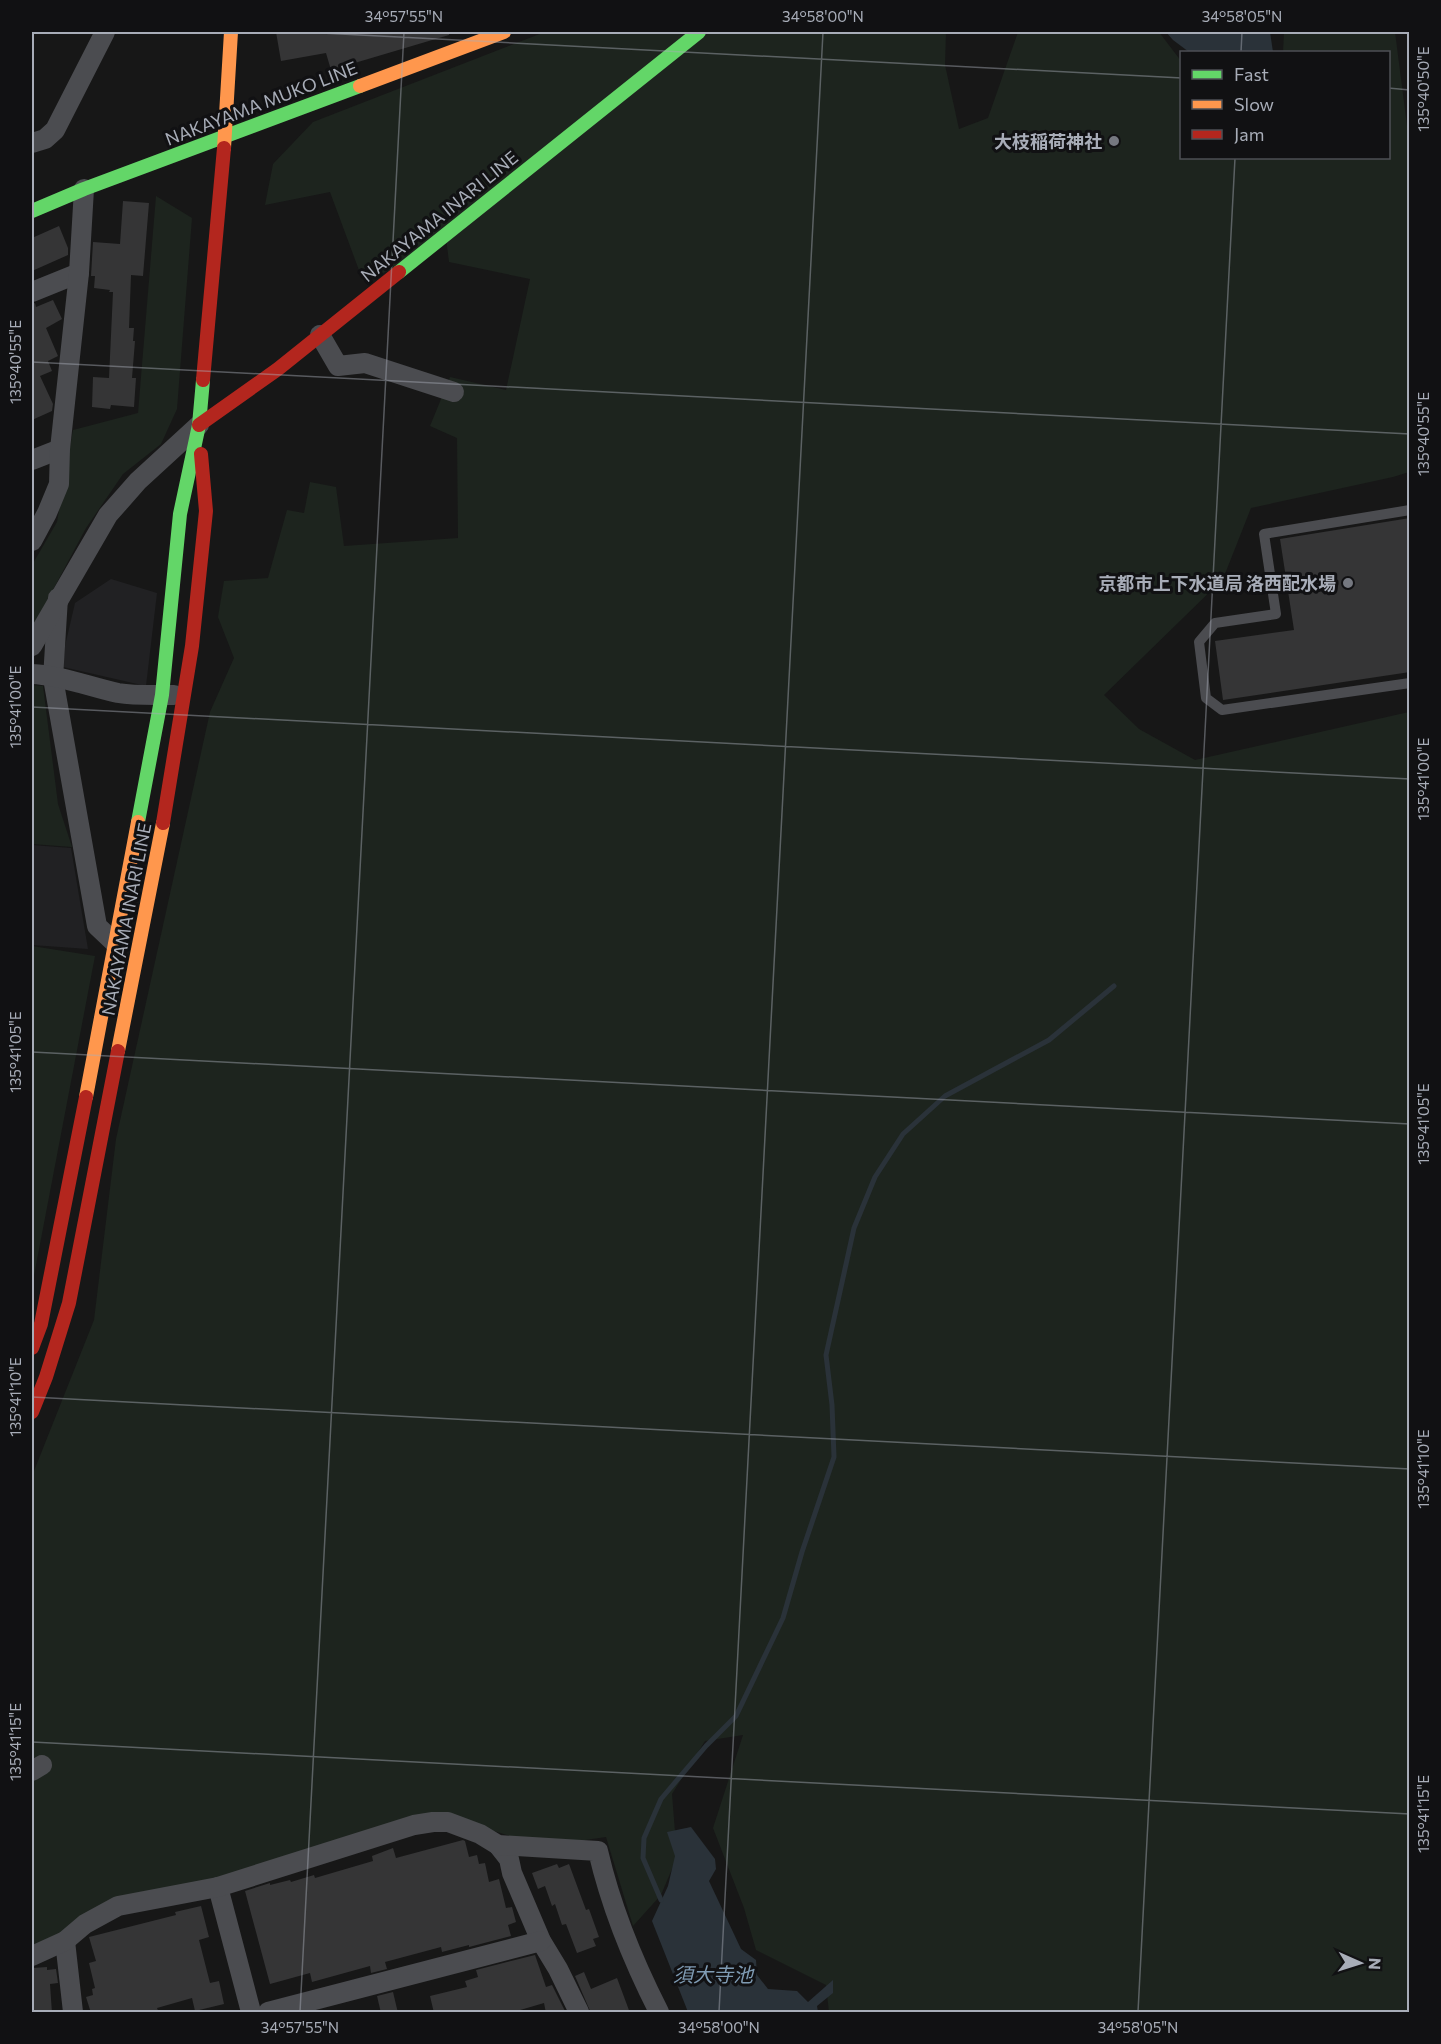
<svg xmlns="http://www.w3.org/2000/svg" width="1441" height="2044" font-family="Commissioner,'Noto Sans JP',sans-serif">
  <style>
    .built { fill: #212123 }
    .green { fill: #1d241e }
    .water { fill: #2a3239 }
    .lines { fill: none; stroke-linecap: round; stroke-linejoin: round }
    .stream { stroke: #2a3239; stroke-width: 5 }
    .building { fill: #353536 }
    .lane { stroke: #4b4c50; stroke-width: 10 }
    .street { stroke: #4b4c50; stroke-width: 20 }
    .fast { stroke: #63d668; stroke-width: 14 }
    .slow { stroke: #ff974d; stroke-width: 14 }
    .jam { stroke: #b3261e; stroke-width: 14 }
    .ticks { fill: none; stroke: #a8adb8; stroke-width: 1.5; stroke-opacity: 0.45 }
    .poi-dot { fill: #757880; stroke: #111113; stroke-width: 2 }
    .labels { text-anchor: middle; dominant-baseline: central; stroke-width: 6; stroke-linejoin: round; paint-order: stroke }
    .street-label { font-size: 18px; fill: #a8adb8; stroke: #111113 }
    .poi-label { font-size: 18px; font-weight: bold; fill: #a8adb8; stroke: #111113; text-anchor: end }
    .water-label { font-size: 20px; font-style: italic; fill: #7f9bb3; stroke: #111113 }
    .neatline { fill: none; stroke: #a8adb8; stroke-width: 2 }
    .ticks-label { font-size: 15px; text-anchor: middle; fill: #a8adb8 }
  </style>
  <rect width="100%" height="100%" fill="#171717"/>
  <g class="built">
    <polygon points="111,579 157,593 146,686 63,667 65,646 75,603"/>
    <polygon points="32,845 71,848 88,949 32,945"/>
  </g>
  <g class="green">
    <polygon points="545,32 946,32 945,65 959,129 988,118 1018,32 1159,32 1181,61 1182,158 1388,158 1388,52 1283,52 1284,32 1395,32 1410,149 1409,472 1393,477 1251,508 1223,579 1104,695 1139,729 1195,760 1409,712 1409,2012 829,2012 826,1985 756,1950 744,1908 713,1828 743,1735 705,1741 672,1794 677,1857 661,1895 633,1926 606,1837 565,1843 513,1837 436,1813 126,1909 32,1952 32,1476 94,1320 116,1139 210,712 234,658 218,617 224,581 268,578 287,510 304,513 310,482 336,487 344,546 458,538 457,438 430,426 450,377 506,390 530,279 449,262 445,230 393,269 363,281 330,192 265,205 273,164 313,122"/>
    <polygon points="156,196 192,218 177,409 161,444 123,474 86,528 32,629 32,565 57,522 73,430 138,413"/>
    <polygon points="32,685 43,686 58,804 72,847 32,844"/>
    <polygon points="32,946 95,956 32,1286"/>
  </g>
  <g class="water">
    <polygon points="1166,32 1270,32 1273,52 1189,52 1173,40"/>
    <polygon points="691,1827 715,1859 716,1869 709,1881 741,1949 756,1960 757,1975 768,1989 797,1991 808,2002 833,1980 833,1993 817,2006 818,2012 688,2012 652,1921 668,1886 675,1856 667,1832"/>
  </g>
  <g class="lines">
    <polyline class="stream" points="661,1900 643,1858 644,1838 661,1799 706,1746 736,1716 783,1618 802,1552 834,1457 832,1405 826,1355 854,1228 875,1177 903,1134 945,1096 1049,1040 1114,986"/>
  </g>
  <g class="building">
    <polygon points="276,32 449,32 449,35 331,70 326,53 281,61"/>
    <polygon points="123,201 149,203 143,276 131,275 129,328 134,328 133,341 135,341 132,378 136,378 134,407 111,405 110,409 92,407 93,377 109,378 113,292 109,292 110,290 94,288 95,276 91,276 93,242 120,244"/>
    <polygon points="59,226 68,248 68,255 32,271 32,238"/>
    <polygon points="53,300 62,319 46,328 58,356 48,361 52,371 40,376 53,404 52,411 32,420 32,304 35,303 36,307"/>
    <polygon points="1410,518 1410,672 1223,700 1215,641 1294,630 1280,539"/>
    <polygon points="463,1840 465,1841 469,1857 477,1855 479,1864 485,1863 489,1882 499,1879 506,1908 512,1907 516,1922 508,1925 511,1936 469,1947 469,1945 442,1952 441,1947 385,1962 387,1969 371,1973 370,1966 312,1982 310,1973 270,1984 245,1891 270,1883 270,1885 290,1880 291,1882 314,1875 315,1878 373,1861 372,1856 393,1848 396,1858"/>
    <polygon points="557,1864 559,1868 569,1864 586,1910 589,1909 599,1937 593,1939 596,1946 577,1953 566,1924 562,1925 555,1904 552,1906 545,1886 538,1889 532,1873"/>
    <polygon points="201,1906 209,1937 199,1940 210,1983 219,1981 224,2004 195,2011 192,1998 157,2008 159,2013 91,2013 86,1997 93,1995 92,1989 95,1988 89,1963 96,1961 89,1937 176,1915 175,1912"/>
    <polygon points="535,1955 546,1987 552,1985 566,2013 546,2013 544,2003 510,2013 434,2013 430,1996 467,1987 465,1981 478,1977 476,1970"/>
    <polygon points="47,1967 47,1970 56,1969 58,1983 50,1984 52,2013 32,2013 32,1989 34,1989 33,1968"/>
    <polygon points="584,1972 591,1989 617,1978 630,2013 591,2013 575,1976"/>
    <polygon points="393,1992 398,2013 381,2013 377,1996"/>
  </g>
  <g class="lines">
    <polyline class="lane" points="1410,510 1264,534 1276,614 1215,623 1199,642 1206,698 1222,710 1410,683"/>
    <g class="street">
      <polyline points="32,143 45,139 55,130 105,32"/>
      <polyline points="32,292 79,273"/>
      <polyline points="320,335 338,366 365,363 454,392"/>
      <polyline points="32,460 60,449"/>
      <polyline points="32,541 47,513 59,484 60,449 79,273 84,189"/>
      <polyline points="58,598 53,678 97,926 116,944"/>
      <polyline points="32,646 108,515 138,481 199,425"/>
      <path d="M32,674C60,675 90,687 118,693C136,696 155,695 174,695"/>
      <polyline points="32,1771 42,1765"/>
      <polyline points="498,1845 509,1859 512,1873 541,1941 558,1969 579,2012"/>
      <polyline points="218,1887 251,2012"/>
      <polyline points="65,1941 73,2012"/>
      <path d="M32,1956L65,1941L85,1924L118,1906L218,1887L414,1825L433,1822H448L480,1834L498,1845L598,1851C611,1907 633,1961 659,2012"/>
      <polyline points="268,2012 541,1941"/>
    </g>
    <g class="fast">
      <polyline points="32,211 84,189 360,86"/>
      <polyline points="399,272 699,32"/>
      <polyline points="138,822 162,695 180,514 199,425 203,380"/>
    </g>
    <g class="slow">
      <polyline points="360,86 504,32"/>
      <polyline points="224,148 231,32"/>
      <polyline points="118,1051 163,823"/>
      <polyline points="86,1097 138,822"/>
    </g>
    <g class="jam">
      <polyline points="203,380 224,148"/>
      <polyline points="199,425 278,369 399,272"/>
      <polyline points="163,823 192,646 206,511 201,454"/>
      <polyline points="32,1348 41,1324 86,1097"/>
      <polyline points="32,1412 46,1377 69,1303 118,1051"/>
    </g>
  </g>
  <path class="ticks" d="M302,32L1182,78M1241,52L1242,32M1388,88L1410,90M32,362L1410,434M32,707L1410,779M32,1052L1410,1124M32,1397L1410,1469M32,1742L1410,1814M300,2012L404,32M719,2012L823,32M1138,2012L1235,158"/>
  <g class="poi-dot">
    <circle cx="1114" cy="141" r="6"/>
    <circle cx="1348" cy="583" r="6"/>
  </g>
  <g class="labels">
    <g class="street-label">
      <text transform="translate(261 103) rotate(-21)">NAKAYAMA MUKO LINE</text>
      <text transform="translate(439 216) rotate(-39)">NAKAYAMA INARI LINE</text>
      <text transform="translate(126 919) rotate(-79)">NAKAYAMA INARI LINE</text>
    </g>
    <g class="poi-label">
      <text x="1102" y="141">大枝稲荷神社</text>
      <text x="1336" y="583">京都市上下水道局 洛西配水場</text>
    </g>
    <g class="water-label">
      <text x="713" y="1974">須大寺池</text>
    </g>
  </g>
  <rect width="1441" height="2044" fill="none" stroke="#111113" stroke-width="66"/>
  <rect x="1180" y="51" width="210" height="108" fill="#111113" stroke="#4d4f55" stroke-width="1.5"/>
  <rect x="1192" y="70" width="30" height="9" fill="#63d668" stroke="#4d4f55" stroke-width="1.5"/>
  <text x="1234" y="81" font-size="18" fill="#a8adb8">Fast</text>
  <rect x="1192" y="100" width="30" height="9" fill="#ff974d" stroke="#4d4f55" stroke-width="1.5"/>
  <text x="1234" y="111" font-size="18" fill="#a8adb8">Slow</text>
  <rect x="1192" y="130" width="30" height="9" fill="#b3261e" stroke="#4d4f55" stroke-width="1.5"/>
  <text x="1234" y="141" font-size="18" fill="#a8adb8">Jam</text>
  <g transform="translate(1360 1963) rotate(93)" stroke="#111113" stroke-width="4.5" paint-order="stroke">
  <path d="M0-4.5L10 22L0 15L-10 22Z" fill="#a8adb8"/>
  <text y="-9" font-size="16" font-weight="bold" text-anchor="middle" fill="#a8adb8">N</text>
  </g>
  <rect x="33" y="33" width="1375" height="1978" class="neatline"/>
  <g class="ticks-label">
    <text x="404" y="22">34°57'55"N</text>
    <text x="823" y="22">34°58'00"N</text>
    <text x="1242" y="22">34°58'05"N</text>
    <text transform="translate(1424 89) rotate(-90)" y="5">135°40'50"E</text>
    <text transform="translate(16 362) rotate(-90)" y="5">135°40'55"E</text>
    <text transform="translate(1424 434) rotate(-90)" y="5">135°40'55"E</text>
    <text transform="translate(16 707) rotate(-90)" y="5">135°41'00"E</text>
    <text transform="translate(1424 779) rotate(-90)" y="5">135°41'00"E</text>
    <text transform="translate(16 1052) rotate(-90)" y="5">135°41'05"E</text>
    <text transform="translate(1424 1124) rotate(-90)" y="5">135°41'05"E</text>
    <text transform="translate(16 1397) rotate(-90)" y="5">135°41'10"E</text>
    <text transform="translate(1424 1469) rotate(-90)" y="5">135°41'10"E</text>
    <text transform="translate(16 1742) rotate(-90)" y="5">135°41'15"E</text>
    <text transform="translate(1424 1814) rotate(-90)" y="5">135°41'15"E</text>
    <text x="300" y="2033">34°57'55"N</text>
    <text x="719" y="2033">34°58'00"N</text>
    <text x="1138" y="2033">34°58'05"N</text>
  </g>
</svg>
